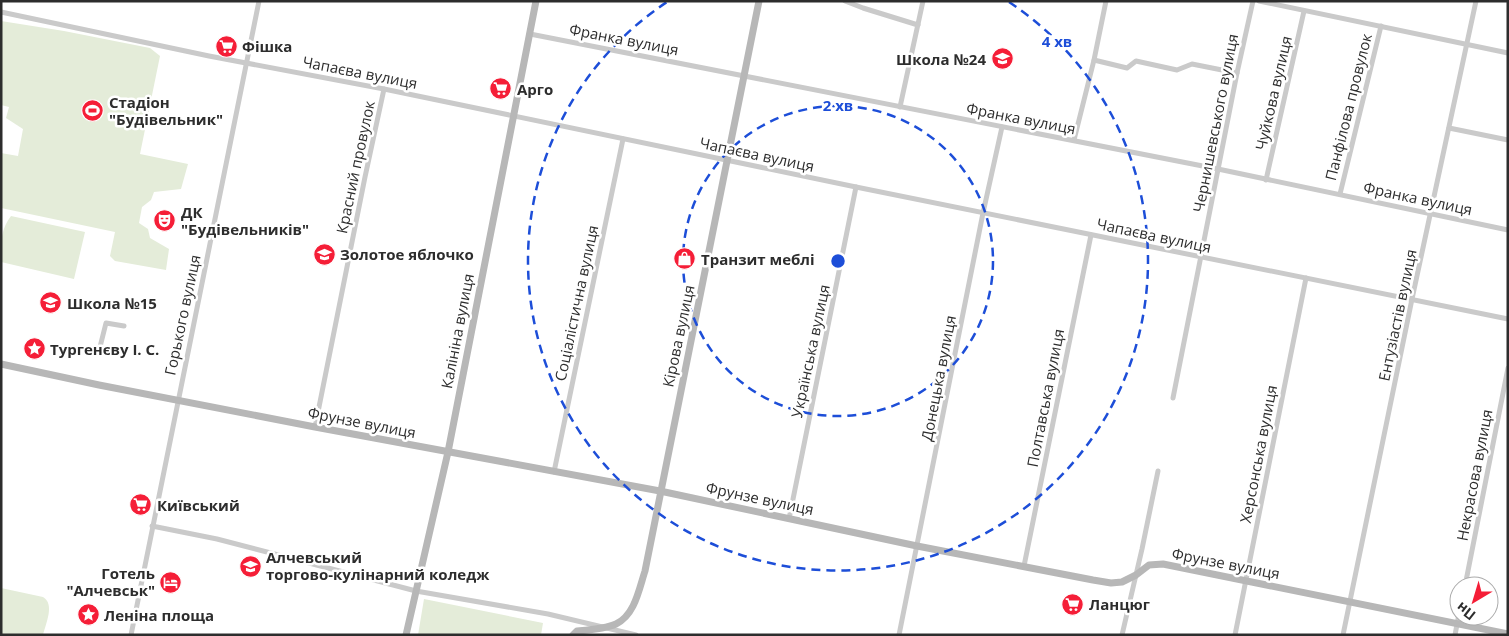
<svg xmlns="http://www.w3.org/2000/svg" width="1509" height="636" font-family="'Open Sans',sans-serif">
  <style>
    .green { fill: #e4ecd9 }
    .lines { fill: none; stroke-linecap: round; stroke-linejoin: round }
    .street { stroke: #cacaca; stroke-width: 5 }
    .secondary { stroke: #b7b7b7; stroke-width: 7 }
    .ring { fill: none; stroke: #1d4ed8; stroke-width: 2.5; stroke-dasharray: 9 6 }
    .labels { text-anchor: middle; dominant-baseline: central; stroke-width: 5; stroke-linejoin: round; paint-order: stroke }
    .street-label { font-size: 15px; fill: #2d2d2d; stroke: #fff }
    .poi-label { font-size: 15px; font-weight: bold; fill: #2d2d2d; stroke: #fff; text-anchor: start }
    .centre { fill: #1d4ed8; stroke: #fff; stroke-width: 2.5 }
    .ring-label { font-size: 15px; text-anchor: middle; font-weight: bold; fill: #1d4ed8; stroke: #fff; stroke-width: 5; stroke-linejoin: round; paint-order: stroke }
  </style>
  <rect width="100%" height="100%" fill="#fff"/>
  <g class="green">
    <polygon points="1,21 64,31 150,48 160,56 140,154 188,164 181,189 154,192 151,200 142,207 139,223 148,229 150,238 169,249 166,270 115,261 110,256 115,232 1,208 1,153 18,156 23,129 6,118 9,107 1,105"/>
    <path d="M11,216L85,232L74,279L1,262C1,244 0,230 11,216Z"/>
    <path d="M1,588L43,597C55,604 46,623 43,635H1Z"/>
    <polygon points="424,599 543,623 541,635 418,635"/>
  </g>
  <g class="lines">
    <g class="street">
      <polyline points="845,1 863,8 918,25"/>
      <polyline points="1259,1 1508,53"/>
      <polyline points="1,12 209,56 384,89 856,187 1508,319"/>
      <polyline points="530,34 1218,169 1508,230"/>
      <polyline points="1094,60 1127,68 1136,61 1177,70 1192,64 1237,73"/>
      <polyline points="900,107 923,1"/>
      <polyline points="1449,128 1508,140"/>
      <polyline points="1074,140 1094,60 1106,1"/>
      <polyline points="1266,180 1304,11"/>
      <polyline points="1340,194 1381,26"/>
      <polyline points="100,347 106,323 124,326"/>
      <polyline points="1173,398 1237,73 1253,1"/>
      <polyline points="315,427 365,177 384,89"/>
      <polyline points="554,472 623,139"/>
      <polyline points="789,519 856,187"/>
      <polyline points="152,526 217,539 416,591 548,614 636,635"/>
      <polyline points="1024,566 1091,235"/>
      <polyline points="1465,586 1508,368"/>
      <polyline points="131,635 259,1"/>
      <polyline points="899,635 983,213 1002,127"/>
      <polyline points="1122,635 1142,549 1158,471"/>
      <polyline points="1235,635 1306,278"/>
      <polyline points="1343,635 1412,299 1476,1"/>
      <polyline points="1455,635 1459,614"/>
    </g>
    <g class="secondary">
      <polyline points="1,364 99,385 315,427 660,491 917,546 1093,580 1111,583 1122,582 1136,575 1149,565 1163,564 1508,634"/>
      <polyline points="406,635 448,452 536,1"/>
      <path d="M573,635L577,631C589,630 605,629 616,624C635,615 639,589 645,571L759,1"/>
    </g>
  </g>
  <g class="ring">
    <circle cx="838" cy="261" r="155"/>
    <path d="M1009 2A310 310 0 1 1 667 2"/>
  </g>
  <defs>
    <symbol id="supermarket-disc" viewBox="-11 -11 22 22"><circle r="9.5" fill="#f51e37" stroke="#fff"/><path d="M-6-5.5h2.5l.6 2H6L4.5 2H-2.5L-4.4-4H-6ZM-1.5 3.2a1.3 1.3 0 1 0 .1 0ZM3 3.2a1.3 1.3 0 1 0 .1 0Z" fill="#fff"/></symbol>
    <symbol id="school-disc" viewBox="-11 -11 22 22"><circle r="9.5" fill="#f51e37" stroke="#fff"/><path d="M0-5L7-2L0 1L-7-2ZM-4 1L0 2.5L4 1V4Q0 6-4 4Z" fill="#fff"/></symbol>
    <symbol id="stadium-disc" viewBox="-11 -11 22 22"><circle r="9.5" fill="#f51e37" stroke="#fff"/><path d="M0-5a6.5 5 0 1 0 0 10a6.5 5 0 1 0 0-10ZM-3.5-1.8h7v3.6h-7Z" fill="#fff"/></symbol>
    <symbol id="theatre-disc" viewBox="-11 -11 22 22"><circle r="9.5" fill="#f51e37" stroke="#fff"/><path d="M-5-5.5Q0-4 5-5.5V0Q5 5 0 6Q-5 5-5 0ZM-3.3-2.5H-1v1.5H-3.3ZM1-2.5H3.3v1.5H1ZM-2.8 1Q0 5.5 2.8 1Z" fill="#fff"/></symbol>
    <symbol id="shop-disc" viewBox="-11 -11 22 22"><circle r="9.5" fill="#f51e37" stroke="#fff"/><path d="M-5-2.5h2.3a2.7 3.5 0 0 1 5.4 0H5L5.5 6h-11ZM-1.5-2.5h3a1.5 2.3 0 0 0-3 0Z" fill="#fff"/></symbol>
    <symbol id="sight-disc" viewBox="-11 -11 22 22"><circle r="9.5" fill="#f51e37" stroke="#fff"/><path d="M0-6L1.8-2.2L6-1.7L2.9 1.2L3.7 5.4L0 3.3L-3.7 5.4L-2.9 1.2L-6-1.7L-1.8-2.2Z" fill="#fff"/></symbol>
    <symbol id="university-disc" viewBox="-11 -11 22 22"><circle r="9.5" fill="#f51e37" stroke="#fff"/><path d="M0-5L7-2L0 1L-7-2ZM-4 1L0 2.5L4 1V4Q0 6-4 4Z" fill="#fff"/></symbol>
    <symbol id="hotel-disc" viewBox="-11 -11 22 22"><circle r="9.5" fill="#f51e37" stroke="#fff"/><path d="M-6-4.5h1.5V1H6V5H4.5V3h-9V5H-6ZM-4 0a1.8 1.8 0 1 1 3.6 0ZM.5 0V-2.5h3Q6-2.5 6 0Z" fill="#fff"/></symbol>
  </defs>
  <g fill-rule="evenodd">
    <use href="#supermarket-disc" x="214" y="34" width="25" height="25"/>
    <use href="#school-disc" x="990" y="46" width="25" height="25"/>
    <use href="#supermarket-disc" x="488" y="76" width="25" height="25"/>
    <use href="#stadium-disc" x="80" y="98" width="25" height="25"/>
    <use href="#theatre-disc" x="152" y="208" width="25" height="25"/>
    <use href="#school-disc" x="312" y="242" width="25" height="25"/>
    <use href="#shop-disc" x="672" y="246" width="25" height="25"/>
    <use href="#school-disc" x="38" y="290" width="25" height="25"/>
    <use href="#sight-disc" x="22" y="336" width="25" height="25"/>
    <use href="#supermarket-disc" x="128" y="492" width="25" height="25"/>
    <use href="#university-disc" x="238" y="554" width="25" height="25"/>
    <use href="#hotel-disc" x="158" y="570" width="25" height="25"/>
    <use href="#supermarket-disc" x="1060" y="592" width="25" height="25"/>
    <use href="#sight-disc" x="76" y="602" width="25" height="25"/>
  </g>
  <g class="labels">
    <g class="street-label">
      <text transform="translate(624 39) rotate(11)">Франка вулиця</text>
      <text transform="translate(360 72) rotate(11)">Чапаєва вулиця</text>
      <text transform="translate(1273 93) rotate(-77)">Чуйкова вулиця</text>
      <text transform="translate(1348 107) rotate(-76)">Панфілова провулок</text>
      <text transform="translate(1021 118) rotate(11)">Франка вулиця</text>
      <text transform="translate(1215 123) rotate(-79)">Чернишевського вулиця</text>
      <text transform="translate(757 154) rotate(12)">Чапаєва вулиця</text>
      <text transform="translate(355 167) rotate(-78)">Красний провулок</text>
      <text transform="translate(1418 198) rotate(12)">Франка вулиця</text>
      <text transform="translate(1154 235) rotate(12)">Чапаєва вулиця</text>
      <text transform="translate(576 303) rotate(-78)">Соціалістична вулиця</text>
      <text transform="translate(182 315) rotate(-78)">Горького вулиця</text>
      <text transform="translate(1397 315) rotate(-78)">Ентузіастів вулиця</text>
      <text transform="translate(457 331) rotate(-79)">Калініна вулиця</text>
      <text transform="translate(678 336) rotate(-78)">Кірова вулиця</text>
      <text transform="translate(810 351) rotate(-78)">Українська вулиця</text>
      <text transform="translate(938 378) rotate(-79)">Донецька вулиця</text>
      <text transform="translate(1045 398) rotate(-79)">Полтавська вулиця</text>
      <text transform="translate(362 422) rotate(11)">Фрунзе вулиця</text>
      <text transform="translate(1258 454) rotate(-79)">Херсонська вулиця</text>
      <text transform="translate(1474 475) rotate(-79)">Некрасова вулиця</text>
      <text transform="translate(760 498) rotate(12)">Фрунзе вулиця</text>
      <text transform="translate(1226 563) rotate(11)">Фрунзе вулиця</text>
    </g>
    <g class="poi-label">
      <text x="242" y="46">Фішка</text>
      <text x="986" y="59" text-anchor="end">Школа №24</text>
      <text x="517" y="89">Арго</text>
      <text x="109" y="102">Стадіон<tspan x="109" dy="17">"Будівельник"</tspan></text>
      <text x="181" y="212">ДК<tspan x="181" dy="17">"Будівельників"</tspan></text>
      <text x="340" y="254">Золотое яблочко</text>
      <text x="701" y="259">Транзит меблі</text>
      <text x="67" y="303">Школа №15</text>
      <text x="50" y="349">Тургенєву І. С.</text>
      <text x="157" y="505">Київський</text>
      <text x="266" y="557">Алчевський<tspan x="266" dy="17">торгово-кулінарний коледж</tspan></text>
      <text x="155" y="573" text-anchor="end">Готель<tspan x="155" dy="17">"Алчевськ"</tspan></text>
      <text x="1089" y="604">Ланцюг</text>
      <text x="104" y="615">Леніна площа</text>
    </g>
  </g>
  <circle cx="838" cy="261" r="8" class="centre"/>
  <g class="ring-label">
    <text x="1057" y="47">4 хв</text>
    <text x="838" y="111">2 хв</text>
  </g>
  <rect width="1509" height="636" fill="none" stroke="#2d2d2d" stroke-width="5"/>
  <g transform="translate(1474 601) rotate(218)"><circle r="24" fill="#ffffff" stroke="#ababab"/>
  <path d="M0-4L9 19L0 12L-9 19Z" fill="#f51e37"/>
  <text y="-8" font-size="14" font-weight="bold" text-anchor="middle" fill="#2d2d2d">Пн</text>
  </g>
</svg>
